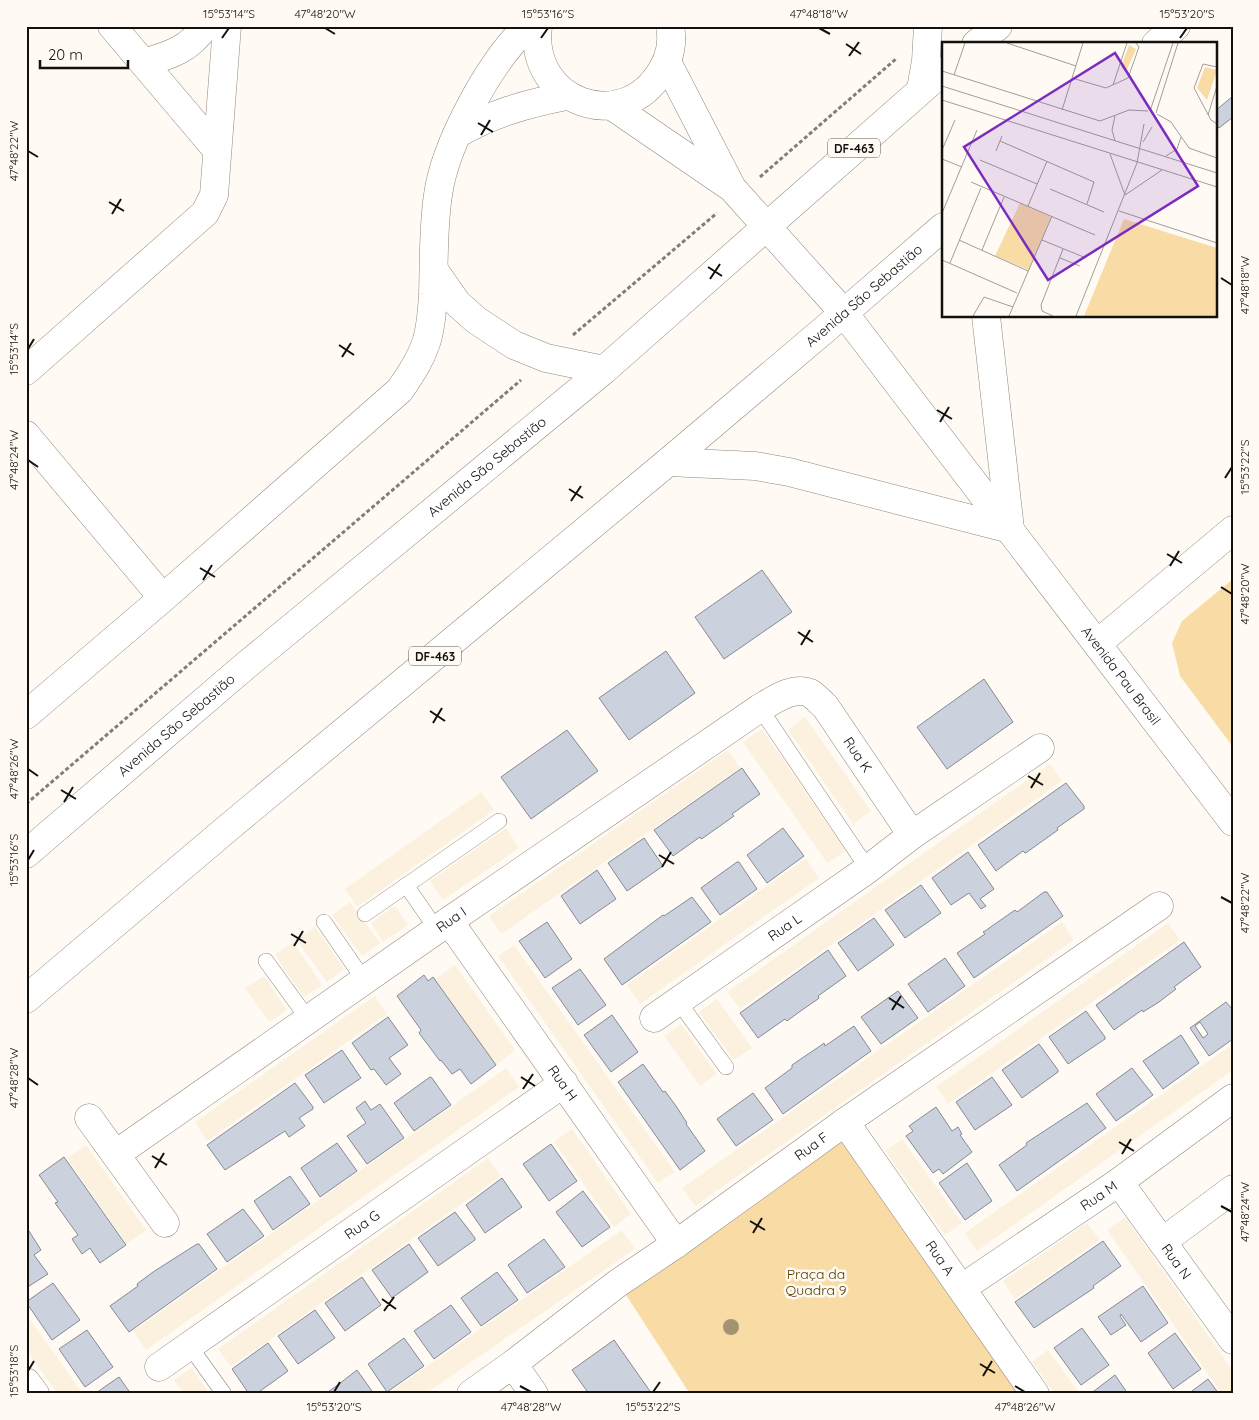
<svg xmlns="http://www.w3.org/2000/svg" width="1259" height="1420" font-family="Quicksand,sans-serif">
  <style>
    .built { fill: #fbf1de }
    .green { fill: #f9dca5 }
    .building { fill: #ccd2dd; stroke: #848a95; fill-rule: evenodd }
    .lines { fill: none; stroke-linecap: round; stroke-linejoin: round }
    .lane-casing { stroke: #8e887d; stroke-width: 16 }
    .street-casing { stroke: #8e887d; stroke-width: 29 }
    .secondary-casing { stroke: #8e887d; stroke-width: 29 }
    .primary-casing { stroke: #8e887d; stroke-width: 29 }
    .path { stroke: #817e78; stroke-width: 3; stroke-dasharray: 4 2.5; stroke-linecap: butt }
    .lane { stroke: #fff; stroke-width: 15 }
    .street { stroke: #fff; stroke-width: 28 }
    .secondary { stroke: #fff; stroke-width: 28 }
    .primary { stroke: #fff; stroke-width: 28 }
    .tree { fill: #a29471 }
    .ticks { fill: none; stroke: #13110d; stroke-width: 2 }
    .labels { text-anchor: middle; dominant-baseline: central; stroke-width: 5; stroke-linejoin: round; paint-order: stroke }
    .shield { fill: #fffbf4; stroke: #5a5752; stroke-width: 1 }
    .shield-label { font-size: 12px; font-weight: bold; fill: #13110d }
    .street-label { font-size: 14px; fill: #13110d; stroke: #fffbf4 }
    .park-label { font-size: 14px; fill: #563f05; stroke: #fffbf4 }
    .inset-road { fill: none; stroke: #a19d98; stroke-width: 1 }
    .view { fill: #7b2cbf; fill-opacity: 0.15; stroke: #7b2cbf; stroke-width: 2.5 }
    .inset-edge { fill: none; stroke: #13110d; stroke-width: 2.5 }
    .neatline { fill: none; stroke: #13110d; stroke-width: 2 }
    .ticks-label { font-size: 12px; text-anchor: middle; fill: #13110d }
  </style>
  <rect width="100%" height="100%" fill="#fffbf4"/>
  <g class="built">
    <polygon points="805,717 871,811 853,824 788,730"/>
    <polygon points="762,729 846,851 827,863 743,742"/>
    <polygon points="728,750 740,768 501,934 489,916"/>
    <polygon points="1050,764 1062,781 740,1009 727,992"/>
    <polygon points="481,792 494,810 357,907 345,889"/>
    <polygon points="506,828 519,848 443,900 430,881"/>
    <polygon points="806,858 819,878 640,1004 627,985"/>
    <polygon points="350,902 380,943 362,956 332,915"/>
    <polygon points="395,906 408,925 383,942 371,923"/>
    <polygon points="1062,922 1074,940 695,1206 682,1188"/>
    <polygon points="1168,923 1180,940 948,1104 936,1087"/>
    <polygon points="315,927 344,969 327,982 296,939"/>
    <polygon points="293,942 322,985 304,997 275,955"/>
    <polygon points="514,945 675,1172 658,1183 498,956"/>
    <polygon points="455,965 515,1050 496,1065 435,979"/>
    <polygon points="264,976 287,1010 269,1022 245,988"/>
    <polygon points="375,996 387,1014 207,1141 195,1122"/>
    <polygon points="717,999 752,1048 734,1060 699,1012"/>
    <polygon points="681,1024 717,1074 700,1086 664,1036"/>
    <polygon points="1233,1044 1233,1070 977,1251 965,1233"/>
    <polygon points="506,1068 519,1087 146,1350 133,1331"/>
    <polygon points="572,1129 631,1214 614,1227 554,1142"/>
    <polygon points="902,1139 962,1223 945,1235 885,1151"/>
    <polygon points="86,1145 146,1230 127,1244 67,1158"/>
    <polygon points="488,1158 501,1176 231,1367 218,1349"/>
    <polygon points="1125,1217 1233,1371 1233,1394 1222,1394 1107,1230"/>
    <polygon points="1087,1223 1100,1240 1015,1299 1003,1281"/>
    <polygon points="622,1230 635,1249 425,1394 387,1394"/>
    <polygon points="26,1314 83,1394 58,1394 26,1350"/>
    <polygon points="1048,1350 1080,1394 1055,1394 1032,1362"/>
    <polygon points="191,1368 210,1394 184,1394 174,1380"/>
  </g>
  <g class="green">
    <polygon points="1233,579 1233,747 1180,676 1172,643 1182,621"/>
    <polygon points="845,1125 1032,1394 690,1394 619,1284"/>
  </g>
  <g class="building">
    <polygon points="1233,96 1233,117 1219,128 1215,124 1215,111"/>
    <polygon points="762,570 792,612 724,659 695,617"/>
    <polygon points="666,651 695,693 629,740 599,698"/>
    <polygon points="984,679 1013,722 947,769 917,727"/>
    <polygon points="567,730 598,771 531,819 501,777"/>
    <polygon points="742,768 760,794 732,814 734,816 703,838 701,839 700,837 673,856 654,830"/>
    <polygon points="1066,783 1084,806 1084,809 1057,828 1058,830 1027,852 1025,853 1023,851 996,871 978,845"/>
    <polygon points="783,828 804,856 767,883 747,855"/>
    <polygon points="644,838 663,866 627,891 608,863"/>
    <polygon points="968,852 994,889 980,899 986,906 981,909 969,893 951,905 932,878"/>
    <polygon points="737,862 739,862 757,889 720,915 701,888"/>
    <polygon points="597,870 616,899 580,924 561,896"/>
    <polygon points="921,885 941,913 905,938 885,910"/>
    <polygon points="1044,892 1047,892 1063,916 974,978 957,953 985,934 983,932 985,931 1015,910 1017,912"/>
    <polygon points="692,897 711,922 622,985 604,959 663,915 664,916"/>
    <polygon points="874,918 894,945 858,971 838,943"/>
    <polygon points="547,922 572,959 545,978 519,941"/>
    <polygon points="1184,942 1201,967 1174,987 1176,989 1159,1002 1143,1012 1142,1010 1114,1030 1096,1005"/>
    <polygon points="828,950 846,976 818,996 819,998 818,999 802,1010 787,1021 785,1019 758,1038 740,1013"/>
    <polygon points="945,958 965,986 928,1012 908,984"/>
    <polygon points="580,969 606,1005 578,1025 552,988"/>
    <polygon points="424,975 428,981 433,977 496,1065 471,1084 460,1069 452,1074 441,1060 440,1061 419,1033 421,1030 397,996"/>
    <polygon points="898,991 918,1018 881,1044 861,1017"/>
    <path d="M1226,1002L1233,1010V1039L1209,1056L1190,1028ZM1200,1022L1208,1034L1203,1038L1195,1026Z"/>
    <polygon points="1086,1011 1105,1037 1105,1039 1068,1064 1049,1037"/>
    <polygon points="612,1015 638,1052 611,1072 584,1035"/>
    <polygon points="388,1017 408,1045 389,1058 401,1074 386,1085 374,1069 371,1070 352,1043"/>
    <polygon points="854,1026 871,1051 783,1114 765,1088 792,1068 792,1065 820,1046 824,1043 825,1046"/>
    <polygon points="1181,1035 1199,1063 1163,1089 1143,1061"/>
    <polygon points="1039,1044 1058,1070 1058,1072 1022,1098 1002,1070"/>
    <polygon points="342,1050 361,1078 324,1103 305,1075"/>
    <polygon points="643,1064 663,1092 665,1091 676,1106 687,1123 686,1124 705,1151 680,1170 618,1082"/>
    <polygon points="1132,1068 1153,1095 1116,1121 1096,1094"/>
    <polygon points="430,1077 432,1078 451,1105 414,1131 394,1103"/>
    <polygon points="992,1077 1012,1105 975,1130 956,1102"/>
    <polygon points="295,1083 313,1107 313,1109 299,1118 305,1126 289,1137 285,1131 225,1170 207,1145"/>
    <polygon points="753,1093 773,1120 736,1146 717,1119"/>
    <polygon points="365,1101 371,1110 380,1104 404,1138 367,1164 347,1136 366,1123 356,1108"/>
    <polygon points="1087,1103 1106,1128 1017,1191 999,1165 1027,1145 1026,1143"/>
    <polygon points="936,1107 952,1131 958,1127 962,1134 960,1135 972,1152 943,1174 939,1169 933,1173 906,1136 913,1131 909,1126"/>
    <polygon points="337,1143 357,1171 320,1197 301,1168"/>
    <polygon points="551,1144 577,1181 549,1201 523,1164"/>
    <polygon points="64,1157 126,1245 100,1263 90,1248 82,1254 72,1239 78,1235 55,1203 58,1202 39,1175"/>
    <polygon points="967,1163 992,1201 965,1220 939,1183"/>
    <polygon points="290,1176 310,1204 273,1230 254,1201"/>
    <polygon points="502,1178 522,1207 485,1233 466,1205"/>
    <polygon points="583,1191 610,1227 582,1247 556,1212"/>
    <polygon points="243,1209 264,1236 227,1262 207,1234"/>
    <polygon points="455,1212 475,1238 475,1240 438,1266 418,1238"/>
    <polygon points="29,1231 41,1250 34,1255 48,1274 26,1288 26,1233"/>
    <polygon points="544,1239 565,1267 527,1293 508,1265"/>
    <polygon points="1103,1241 1121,1266 1093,1286 1094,1288 1034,1328 1015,1302"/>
    <polygon points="197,1244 199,1244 217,1269 129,1332 110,1306 138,1286 137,1284 153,1272"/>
    <polygon points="409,1244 428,1272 392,1298 372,1270"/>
    <polygon points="497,1272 518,1300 481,1326 461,1298"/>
    <polygon points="362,1277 381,1305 345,1331 325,1303"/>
    <polygon points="53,1283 80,1320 52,1340 26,1302"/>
    <polygon points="1143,1286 1168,1323 1141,1342 1121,1314 1120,1316 1126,1325 1111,1335 1098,1317"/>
    <polygon points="451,1305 471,1332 434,1359 414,1331"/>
    <polygon points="315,1310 335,1338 298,1364 278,1336"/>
    <polygon points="1082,1328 1109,1365 1081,1385 1054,1348"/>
    <polygon points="87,1330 113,1367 85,1387 59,1349"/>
    <polygon points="1175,1333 1201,1369 1173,1389 1148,1353"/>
    <polygon points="404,1338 424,1366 387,1392 368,1364"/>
    <polygon points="614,1340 652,1394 589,1394 572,1370"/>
    <polygon points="268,1343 288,1371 256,1394 249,1394 232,1369"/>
    <polygon points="357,1370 374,1394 325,1394 339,1384"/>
    <polygon points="1115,1375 1128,1394 1090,1394 1098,1388"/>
    <polygon points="119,1377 131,1394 95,1394 103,1388"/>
    <polygon points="1208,1379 1219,1394 1188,1394"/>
  </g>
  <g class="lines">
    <defs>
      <g id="lane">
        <polyline points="760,708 868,869"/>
        <polyline points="406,885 437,930"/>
        <polyline points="365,914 499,821"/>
        <polyline points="324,922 364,980"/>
        <polyline points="266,961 308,1019"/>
        <polyline points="678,1001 726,1067"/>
        <polyline points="189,1345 224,1394"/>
      </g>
      <g id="street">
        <polyline points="112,26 217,150"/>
        <path d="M144,63C170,55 189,50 205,26"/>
        <polyline points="26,371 205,213 214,195 227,26"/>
        <polyline points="26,435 163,598"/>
        <polyline points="1098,643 1233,530"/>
        <path id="s1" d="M449,921L676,1244"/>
        <path id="s2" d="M654,1018L868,869L912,835L1040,748"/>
        <polyline points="89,1118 165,1223"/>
        <path id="s3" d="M845,1122L1035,1394"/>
        <path id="s4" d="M116,1154L449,921L760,708C774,700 793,686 810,693C815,696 820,702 825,706L912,835"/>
        <path id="s5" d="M1119,1182L1233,1340"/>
        <polyline points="1162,1242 1233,1189"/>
        <path id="s6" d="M962,1288L1119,1182L1233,1098"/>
        <polyline points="513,1364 534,1394"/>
        <path id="s7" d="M159,1367L564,1083"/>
        <polyline points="26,1382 35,1394"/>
        <path id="s8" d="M471,1394L513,1364L618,1283L676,1244L845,1122L1159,906"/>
      </g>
      <g id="secondary">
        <path d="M538,26C528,102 623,137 662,70C670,57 673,41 670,26"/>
        <path id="s9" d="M667,62L732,188L844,313L1233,822"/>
        <polyline points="612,106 729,186"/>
        <path d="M457,134C493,113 526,104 566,96"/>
        <path d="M26,715L163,598L400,390C410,375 420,361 426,343C431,328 432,311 433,294C434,262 433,228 438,195C445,144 490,61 528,26"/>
      </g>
      <g id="primary">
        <polyline points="976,44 998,26"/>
        <polyline points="1156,44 1176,26"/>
        <polyline points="921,89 926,61 928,26"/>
        <polyline points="434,270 457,303 476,320 514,345 546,358 604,370"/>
        <polyline points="668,462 755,466 789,472 1010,529 986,316"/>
        <path id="s10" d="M26,854L244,667L604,370L943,71"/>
        <path id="s11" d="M26,999L229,827L668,462L844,313L943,227"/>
      </g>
    </defs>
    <use href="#lane" class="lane-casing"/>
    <use href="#street" class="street-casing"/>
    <use href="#secondary" class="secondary-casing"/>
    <use href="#primary" class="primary-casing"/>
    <g class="path">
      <polyline points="760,177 897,58"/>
      <polyline points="573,335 717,213"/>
      <polyline points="26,804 521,380"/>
    </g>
    <use href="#lane" class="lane"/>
    <use href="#street" class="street"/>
    <use href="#secondary" class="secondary"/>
    <use href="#primary" class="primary"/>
  </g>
  <circle class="tree" cx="731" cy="1327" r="8"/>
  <path class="ticks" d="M325,28L335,34M819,28L830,34M222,38L229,28M541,38L548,28M1180,38L1187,28M846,44L861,54M849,56L859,42M478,123L493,132M481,135L490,120M28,151L38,157M109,202L124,211M112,214L121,199M708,267L722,276M1221,278L1232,285M710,279L720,264M339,345L354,355M28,349L34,339M342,357L351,343M937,410L952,419M940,422L949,407M28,460L38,467M1225,478L1232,467M569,489L583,498M571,501L581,486M1167,554L1182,563M1170,566L1179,551M200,568L215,577M203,580L212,565M1221,587L1232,594M798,632L813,642M801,645L810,630M430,711L445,721M433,723L442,708M28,769L38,776M1028,776L1043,785M1031,788L1040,773M61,790L76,799M64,802L73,787M659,855L674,864M28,860L34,850M662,867L671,852M1221,897L1232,903M291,934L306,943M294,946L303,931M889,998L904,1008M892,1010L901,996M521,1077L535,1086M28,1078L38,1085M523,1089L533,1074M1119,1142L1134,1151M1122,1154L1131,1139M152,1156L167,1165M155,1168L164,1153M1221,1206L1232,1212M750,1221L765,1230M753,1233L762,1218M382,1299L396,1309M384,1311L394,1297M980,1364L995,1373M28,1371L34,1361M983,1376L992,1361M520,1386L531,1392M1015,1386L1025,1392M334,1392L340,1382M653,1392L660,1382"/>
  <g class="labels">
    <g class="shield">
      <rect x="828" y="138.5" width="52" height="19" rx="4"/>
      <rect x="409" y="646.5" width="52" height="19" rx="4"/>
    </g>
    <g class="shield-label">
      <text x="854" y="148">DF-463</text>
      <text x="435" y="656">DF-463</text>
    </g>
    <g class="street-label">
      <text stroke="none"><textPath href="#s11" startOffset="1094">Avenida São Sebastião</textPath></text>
      <text stroke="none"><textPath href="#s10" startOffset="602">Avenida São Sebastião</textPath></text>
      <text stroke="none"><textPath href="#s9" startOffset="766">Avenida Pau Brasil</textPath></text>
      <text stroke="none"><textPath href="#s10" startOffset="198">Avenida São Sebastião</textPath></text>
      <text stroke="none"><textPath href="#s4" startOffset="916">Rua K</textPath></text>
      <text stroke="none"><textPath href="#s4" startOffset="409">Rua I</textPath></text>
      <text stroke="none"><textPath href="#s2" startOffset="159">Rua L</textPath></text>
      <text stroke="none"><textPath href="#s1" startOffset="198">Rua H</textPath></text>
      <text stroke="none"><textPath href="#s8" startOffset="421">Rua F</textPath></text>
      <text stroke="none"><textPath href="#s6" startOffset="165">Rua M</textPath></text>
      <text stroke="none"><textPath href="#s7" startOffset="248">Rua G</textPath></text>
      <text stroke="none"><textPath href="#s3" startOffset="166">Rua A</textPath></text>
      <text stroke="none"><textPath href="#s5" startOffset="98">Rua N</textPath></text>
    </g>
    <g class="park-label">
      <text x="816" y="1274">Praça da<tspan x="816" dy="16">Quadra 9</tspan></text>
    </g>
  </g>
  <g transform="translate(942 42)">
    <rect width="275" height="275" fill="#fffbf4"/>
    <path d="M187,3L194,7L184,30L179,25ZM263,25L275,28L265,58L255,46ZM78,161L109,175L87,228L53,214ZM182,177L275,206V274H142Z" fill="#f9dca5"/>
    <path class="inset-road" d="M65,1L134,24M275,25L261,22L252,46L269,78L275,82M0,29L158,79L187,68L206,69M12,33L23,1M130,36L164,46L186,36L197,5L194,1M171,43L185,1M0,44L275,131M0,58L275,145M120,68L141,1M208,69L231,1M214,71L236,1M215,72L229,80L247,106L275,116M266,73L275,44M173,74L170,88L173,99M58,99L152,140L145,162M201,100L210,85M0,108L13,78M54,109L60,94M168,112L183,153L220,128M224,114L235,107L239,95M0,117L20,125M38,118L95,142M29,140L153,193M108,147L162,170M86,164L105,119M177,169L275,201M0,171L35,88M17,198L86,229M100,198L144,216M40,208L62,155M118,216L138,224M0,218L75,251M8,221L39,146M31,274L42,255L71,265M67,274L110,174M111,274L100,269L99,263L121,207M134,274L195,121L202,82"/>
    <path class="view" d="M173,11L256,144L106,238L22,105Z"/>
    <rect width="275" height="275" class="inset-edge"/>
  </g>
  <rect width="1259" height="1420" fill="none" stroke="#fffbf4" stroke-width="55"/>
  <path d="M40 60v8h88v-8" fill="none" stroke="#13110d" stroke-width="2.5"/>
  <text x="48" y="60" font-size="15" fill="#13110d" stroke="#fffbf4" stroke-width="4" paint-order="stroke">20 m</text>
  <rect x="28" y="28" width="1204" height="1364" class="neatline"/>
  <g class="ticks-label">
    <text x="229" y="18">15°53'14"S</text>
    <text x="325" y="18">47°48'20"W</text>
    <text x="548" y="18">15°53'16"S</text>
    <text x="819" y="18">47°48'18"W</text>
    <text x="1187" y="18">15°53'20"S</text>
    <text transform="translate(14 151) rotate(-90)" y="4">47°48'22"W</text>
    <text transform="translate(1245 285) rotate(-90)" y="4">47°48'18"W</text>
    <text transform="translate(14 349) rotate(-90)" y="4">15°53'14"S</text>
    <text transform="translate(14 460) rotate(-90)" y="4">47°48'24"W</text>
    <text transform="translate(1245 467) rotate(-90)" y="4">15°53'22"S</text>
    <text transform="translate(1245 594) rotate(-90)" y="4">47°48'20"W</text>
    <text transform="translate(14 769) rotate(-90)" y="4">47°48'26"W</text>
    <text transform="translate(14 860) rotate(-90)" y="4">15°53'16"S</text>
    <text transform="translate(1245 903) rotate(-90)" y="4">47°48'22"W</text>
    <text transform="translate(14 1078) rotate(-90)" y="4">47°48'28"W</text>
    <text transform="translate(1245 1212) rotate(-90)" y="4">47°48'24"W</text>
    <text transform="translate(14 1371) rotate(-90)" y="4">15°53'18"S</text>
    <text x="334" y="1411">15°53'20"S</text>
    <text x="531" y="1411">47°48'28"W</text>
    <text x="653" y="1411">15°53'22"S</text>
    <text x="1025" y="1411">47°48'26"W</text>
  </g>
</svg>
